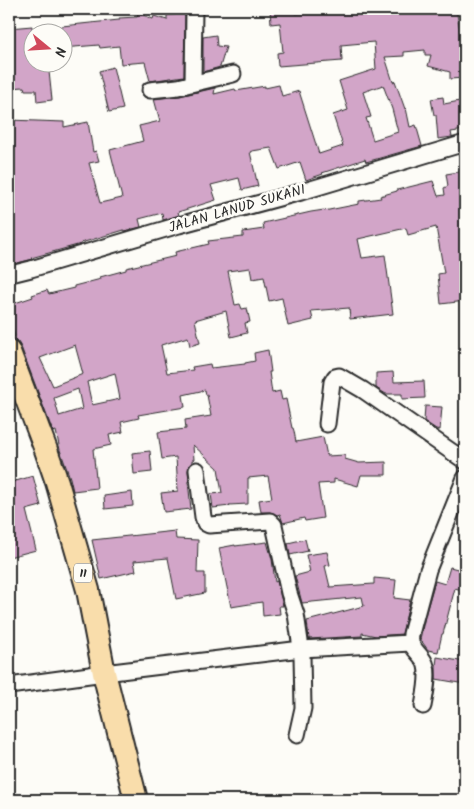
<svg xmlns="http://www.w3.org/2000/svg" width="474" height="809" font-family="Kalam,sans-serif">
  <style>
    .building { fill: #d2a5c8; stroke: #2b2b2b; fill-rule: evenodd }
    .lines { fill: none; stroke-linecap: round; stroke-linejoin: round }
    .minor-casing { stroke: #2b2b2b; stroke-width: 19 }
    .highway-casing { stroke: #2b2b2b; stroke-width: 26 }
    .minor { stroke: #fdfcf7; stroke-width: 15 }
    .highway { stroke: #f9ddab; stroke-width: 22 }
    .labels { text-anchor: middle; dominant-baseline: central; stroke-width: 5; stroke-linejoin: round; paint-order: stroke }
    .shield { fill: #fdfcf7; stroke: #6a6a68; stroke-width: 1 }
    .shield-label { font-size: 12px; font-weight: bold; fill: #2b2b2b }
    .street-label { font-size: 14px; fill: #2b2b2b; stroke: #fdfcf7 }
  </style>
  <rect width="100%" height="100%" fill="#fdfcf7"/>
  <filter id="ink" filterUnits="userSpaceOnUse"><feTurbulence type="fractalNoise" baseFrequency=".02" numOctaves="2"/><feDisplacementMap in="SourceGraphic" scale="10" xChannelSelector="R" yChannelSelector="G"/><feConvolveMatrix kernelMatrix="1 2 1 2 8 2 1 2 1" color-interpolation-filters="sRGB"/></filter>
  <g filter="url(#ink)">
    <g class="building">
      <path d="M270,9H294L295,14L320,11L319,9H456L464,51L462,52L464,78L450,79V72L428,66L431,55H425V50L404,52V56L385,57L393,82L395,81L405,109L406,108L410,127L416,125L422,146L366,162L365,159L322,173L323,174L306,180L300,162L279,169L271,148L252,151L250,152L258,186L242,190L239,178L211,185L216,200L178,212L179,215L163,220L162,213L139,219L141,227L124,231V230L81,243V244L31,258L32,259L29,260L14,264H9V120L64,122V127L88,122L93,152L96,151L99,161L89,163L100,203L122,198L110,150L143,141L139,126L160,121L154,99L180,96L215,88L214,94L235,89L236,91L265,86V88L279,85L282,96L299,91L319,154L343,146L333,115L348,110L339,81L376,69L374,42L341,45L342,61L278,66L277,53L283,52L280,23L271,24ZM383,85L392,109L398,132L373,140L366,118L371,117L363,92Z"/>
      <polygon points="138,13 153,19 154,16 167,20 167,15 185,14 184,76 150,81 145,62 121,64 119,46 100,48 99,45 62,48 62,26 119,20 119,18 137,17"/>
      <polygon points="32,26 32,62 48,62 52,100 37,102 36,90 25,90 24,87 9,88 9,28"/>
      <polygon points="216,35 217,46 226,47 220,67 203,72 203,37"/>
      <polygon points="113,67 123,109 109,112 99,71"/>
      <polygon points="443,97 444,104 465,100 465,130 451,132 452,137 438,139 436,115 434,115 431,99"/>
      <path d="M465,171V301L441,304L438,274L444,273L436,227L408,235L406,228L358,239L362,258L385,255L393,314L350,319L349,308L311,311L313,320L288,326L282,298L269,301L264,277L252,279L250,268L228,271L235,305L240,304L242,309L247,308L250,322L245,323L247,333L231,337L226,311L195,320L200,343L190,346L188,337L161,345L167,373L193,370L192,367L210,364L211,368L245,364V363L255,361L254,353L268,350L271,372H269L272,393L280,391L282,400L286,399L292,428H293L294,431L296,442L323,437L327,456L345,455V459L359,463L386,462V475H361L358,486L334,479V483L318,484L323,518L305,521L304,518L283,523L280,514L277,515L270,512H261L259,500L272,498L268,476L248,478V504L229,505L230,506L213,508L211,494L222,493L218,468L193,445L194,460H192V462L189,466L188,471L189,480L188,481L191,509L164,512L161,493L178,491L176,457L162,459L158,432L186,429L185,420L211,416L207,395H206L205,390L183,395L185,407L138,415L139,418L121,422L123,432L109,435L111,445L93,449L97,488L73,491L70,478L60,450L56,431L53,432L21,347L18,342L15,341L13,337L15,336L9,317V305L33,297L32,295L47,290L49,294L74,288V286L101,279L100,277L126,270V268L176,256L175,252L209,244L208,241L243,237V232L264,229L263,223L311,212L324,210V211L359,204V201L381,198L380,196L397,191V190L433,181L438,196L445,195L444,188L448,186L446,174ZM75,345L83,374L53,386L40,358ZM115,373L120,399L92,405L87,382ZM78,389L82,409L59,416L54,398Z"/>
      <polygon points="393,372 394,382 424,381 425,398 402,399 402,394 386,394 376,388 376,373"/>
      <polygon points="425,406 442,407 440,430 436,429 424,421"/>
      <polygon points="150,451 152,472 134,474 132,453"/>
      <polygon points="33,476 41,506 26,510 36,550 9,557 9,535 11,534 9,524 9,483"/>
      <polygon points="132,492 133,506 105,509 104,496"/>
      <polygon points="175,531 176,539 198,540 197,573 205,573 205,593 176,599 168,558 134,561 136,571 101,579 92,540"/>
      <polygon points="305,539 308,551 290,555 288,543"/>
      <polygon points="267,542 272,559 275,582 277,581 283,606 279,606 280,614 263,616 262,602 231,607 219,548 235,545 235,546"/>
      <polygon points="327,552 330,565 325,566 330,587 374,584 374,578 396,580 394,598 410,600 402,634 376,636 362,633 362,636 309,639 307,621 364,606 362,597 302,603 295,576 310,572 306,555"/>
      <polygon points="450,567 465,571 465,591 455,588 443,634 442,634 438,652 428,650 420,639 426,612 435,581 445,584"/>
      <polygon points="437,657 465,662 465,684 436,679 436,666"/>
    </g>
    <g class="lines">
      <defs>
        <g id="minor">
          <polyline points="193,83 194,9"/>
          <polyline points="150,90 178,87 233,74"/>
          <polyline points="9,273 15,273 31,269 179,225 301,192 465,143"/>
          <polyline points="327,424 332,382 335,377 339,376 363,390 465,461"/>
          <polyline points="197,470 203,517 205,523 209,525 270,521 274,525 289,593 296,614 302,655 303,708 297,735"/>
          <polyline points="9,686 104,673 301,649 411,643"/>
          <path d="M423,706C425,695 429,677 426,666C424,656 413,651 411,642C410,640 411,637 411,634L428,570L465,478"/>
        </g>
        <polyline id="highway" points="9,352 46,450 57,482 88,590 104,673 136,800"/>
      </defs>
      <use href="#minor" class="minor-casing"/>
      <use href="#highway" class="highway-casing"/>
      <use href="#minor" class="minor"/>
      <use href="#highway" class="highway"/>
    </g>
  </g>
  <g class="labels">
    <rect class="shield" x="74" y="563.5" width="18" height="19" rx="4"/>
    <g class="shield-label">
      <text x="83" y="573">11</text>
    </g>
    <g class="street-label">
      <text transform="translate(237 209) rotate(-16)">JALAN LANUD SUKANI</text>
    </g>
  </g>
  <rect width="474" height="809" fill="none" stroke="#fdfcf7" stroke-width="30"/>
  <rect x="15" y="15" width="444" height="779" fill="none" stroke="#2b2b2b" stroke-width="2" filter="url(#ink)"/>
  <g transform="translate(48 48) rotate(108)"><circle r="24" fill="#fdfcf7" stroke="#a9a8a5"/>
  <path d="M0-4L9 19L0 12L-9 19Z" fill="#d1495b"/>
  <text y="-8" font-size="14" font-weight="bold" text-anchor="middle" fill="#2b2b2b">N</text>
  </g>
</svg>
